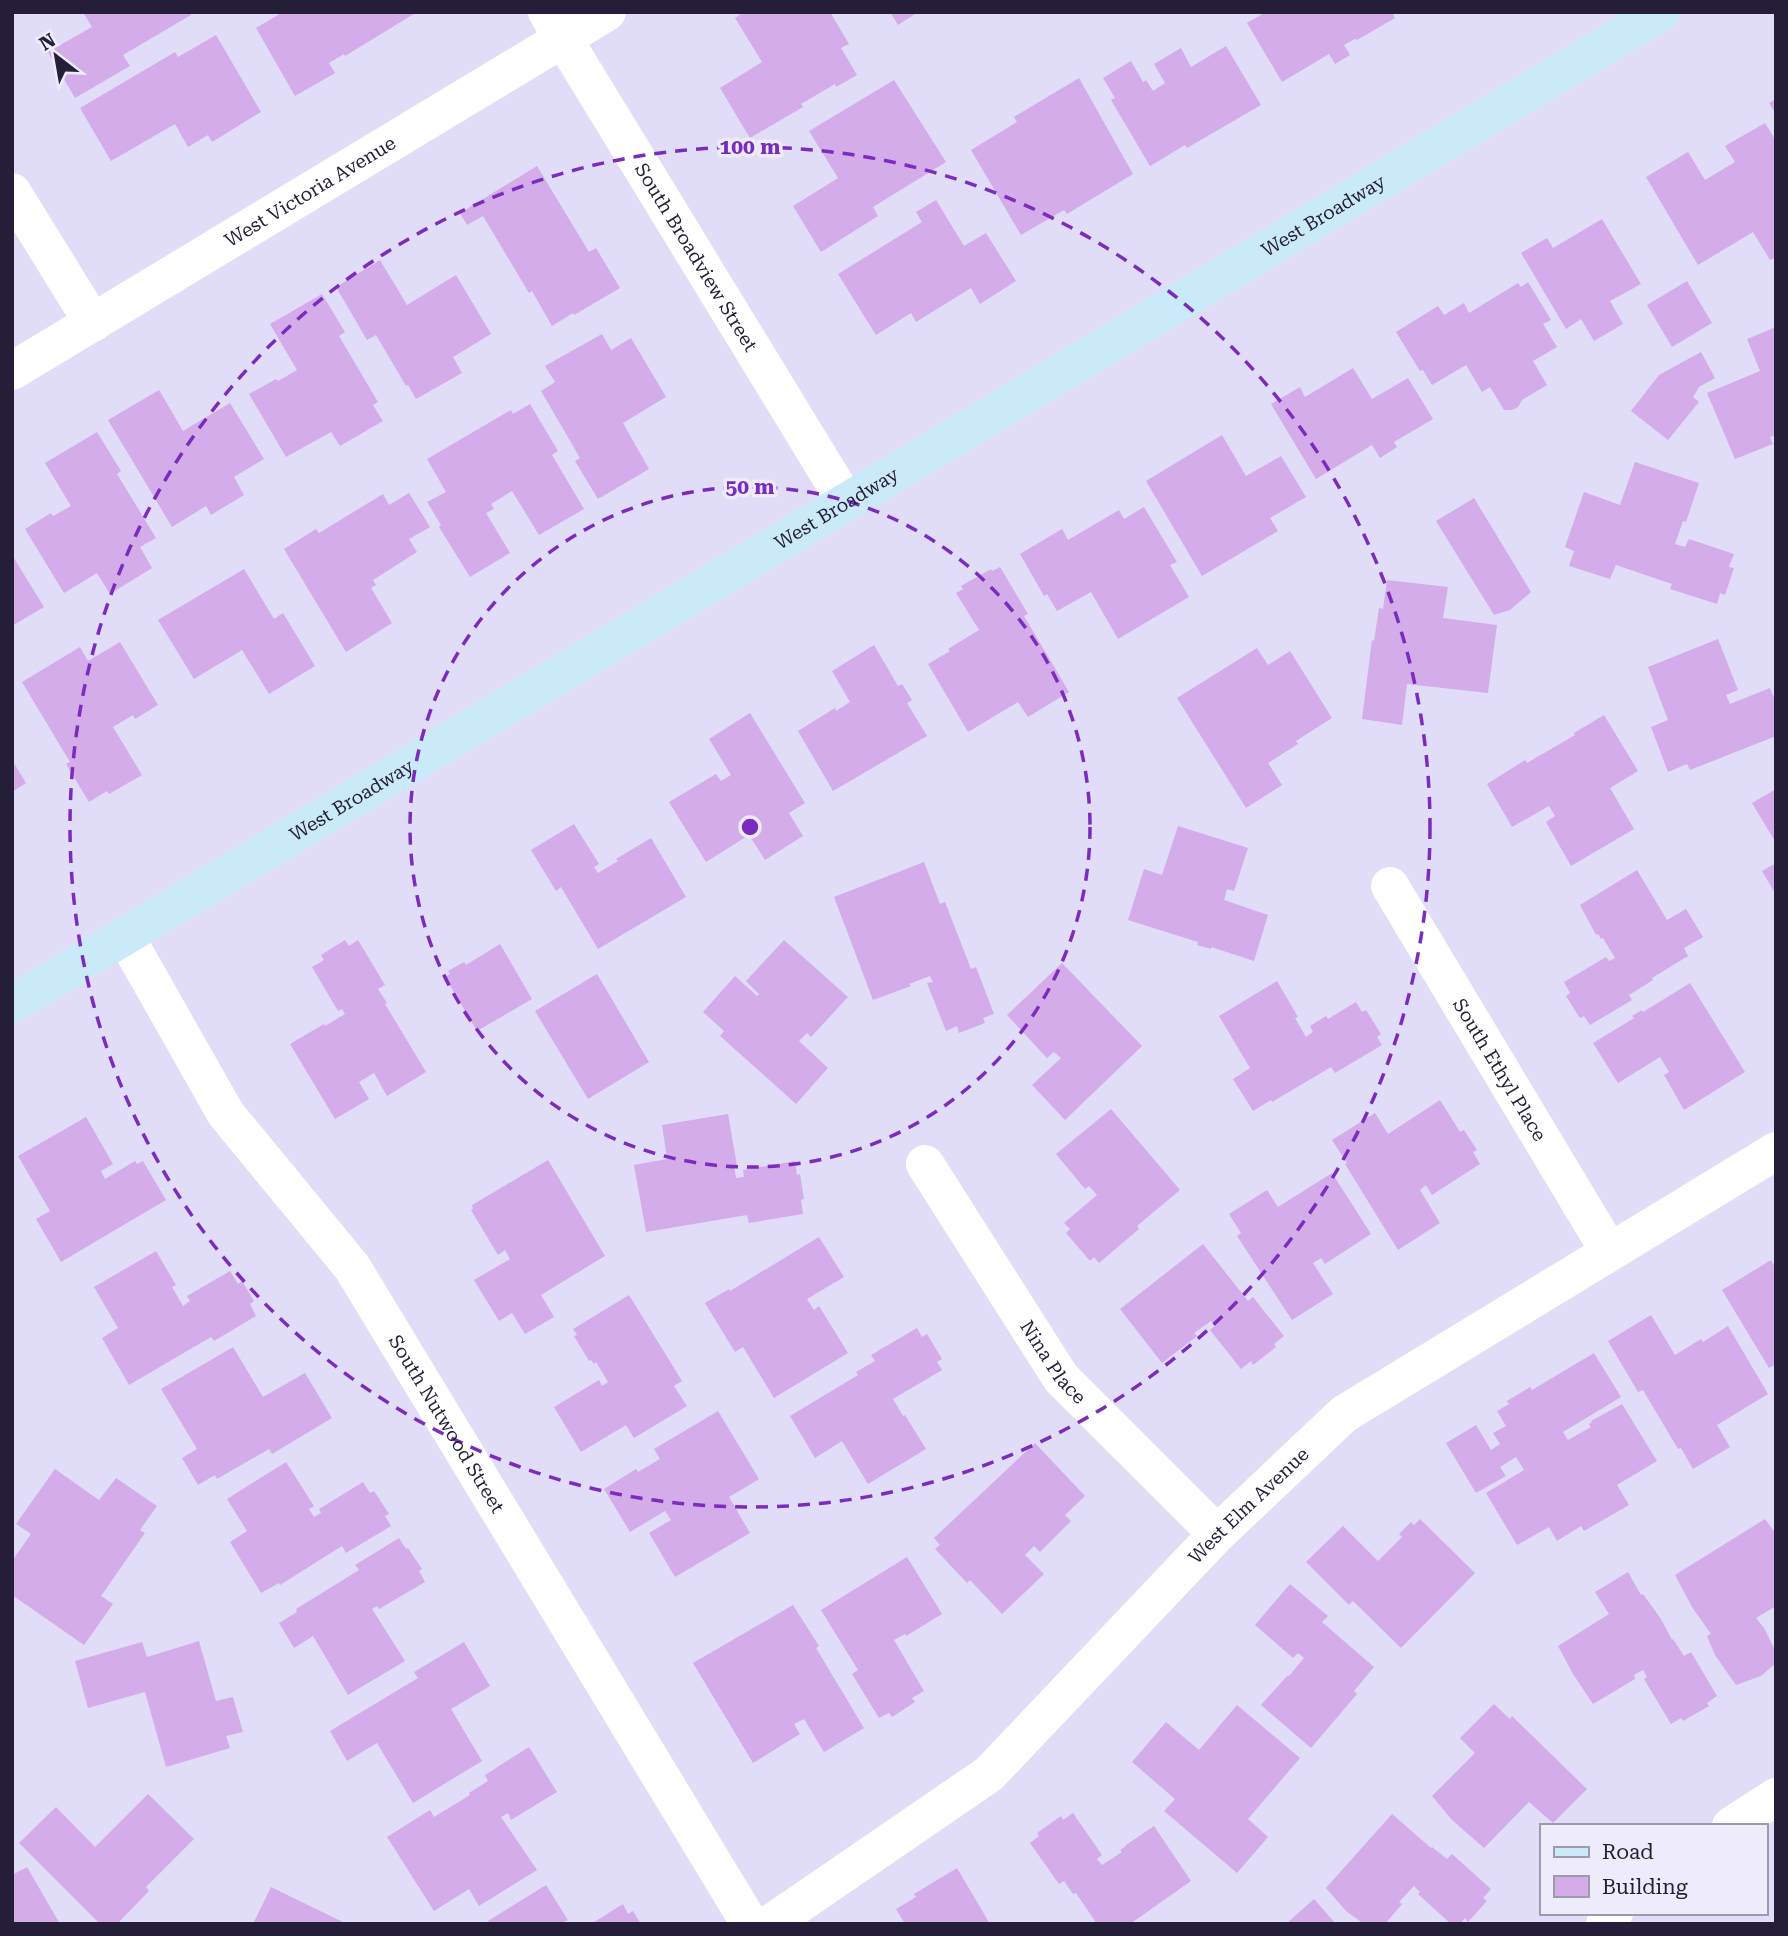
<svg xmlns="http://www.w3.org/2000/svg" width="1788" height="1936" font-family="'Roboto Serif',serif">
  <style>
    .building { fill: #d4acea }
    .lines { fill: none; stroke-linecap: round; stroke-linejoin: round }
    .minor { stroke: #fff; stroke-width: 38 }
    .secondary { stroke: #caeafa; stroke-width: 38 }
    .ring { fill: none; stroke: #7b2cbf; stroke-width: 3.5; stroke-dasharray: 12 9 }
    .labels { text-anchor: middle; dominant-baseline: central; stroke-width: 7; stroke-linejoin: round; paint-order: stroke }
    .street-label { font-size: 19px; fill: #241e38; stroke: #eeecfa }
    .centre { fill: #7b2cbf; stroke: #eeecfa; stroke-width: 3.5 }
    .ring-label { font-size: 21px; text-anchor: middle; font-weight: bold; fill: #7b2cbf; stroke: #eeecfa; stroke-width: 7; stroke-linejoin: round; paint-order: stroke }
  </style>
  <rect width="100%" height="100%" fill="#e1dcf8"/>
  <g class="building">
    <polygon points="83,12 193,12 191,15 123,55 130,66 75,98 48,52 92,27"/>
    <polygon points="283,12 417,12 345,56 344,54 329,63 335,73 295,96 256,28"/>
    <polygon points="744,12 830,12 849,44 841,48 857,75 836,87 835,84 801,104 803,107 750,138 720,88 762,62 735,18"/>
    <polygon points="890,12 918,12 898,25"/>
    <polygon points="1266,12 1392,12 1395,18 1357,40 1355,39 1344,45 1350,55 1335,64 1329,54 1282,82 1247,23"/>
    <polygon points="216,35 261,112 212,142 208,135 188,147 175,124 111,161 80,108 175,52 178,57"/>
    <polygon points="1226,46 1261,105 1187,148 1185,145 1150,166 1111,100 1115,98 1103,78 1131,61 1143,82 1146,80 1153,91 1165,83 1154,64 1181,48 1191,67"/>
    <polygon points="1079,78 1133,174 1067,214 1064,210 1021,235 971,150 1017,122 1014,117"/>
    <polygon points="894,80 946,162 873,207 878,216 821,252 793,206 838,178 809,131"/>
    <polygon points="1776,99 1776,114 1769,103"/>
    <polygon points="1765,123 1776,141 1776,257 1770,260 1753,232 1698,265 1646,177 1688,152 1705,180 1735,162 1725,146"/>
    <polygon points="537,166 589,252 596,248 620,288 574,315 573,313 552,326 532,291 529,293 483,216 467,225 460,213"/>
    <polygon points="936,200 964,246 986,233 1016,281 980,304 971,288 916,322 911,313 876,335 838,274 922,222 916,212"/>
    <polygon points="1602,219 1641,284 1610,301 1623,324 1594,341 1581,319 1566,329 1521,253 1547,238 1553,248"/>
    <polygon points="380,260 407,305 456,275 491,334 453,357 462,373 416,399 408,385 406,386 376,335 367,340 336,287"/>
    <polygon points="1687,281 1712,323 1672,347 1647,305"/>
    <polygon points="1528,282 1551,320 1543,324 1557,347 1533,361 1547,385 1522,400 1518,407 1512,410 1504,410 1490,387 1482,392 1466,365 1432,385 1423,370 1420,371 1396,332 1438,306 1444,315 1464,303 1469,313 1518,283 1521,287"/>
    <polygon points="322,294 345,332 339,336 378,402 373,405 383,421 340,446 331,432 286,457 249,394 276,379 278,381 297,370 270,324"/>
    <polygon points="1776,327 1776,435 1770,437 1773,444 1735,459 1707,393 1760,371 1747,339"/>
    <polygon points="602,334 611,350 631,338 666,397 623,423 649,469 598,499 575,461 580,458 541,391 555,382 545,366"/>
    <polygon points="1701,352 1715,378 1699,387 1693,397 1699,402 1668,440 1631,411 1659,375"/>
    <polygon points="1353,368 1372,399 1408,378 1433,419 1394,442 1397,447 1380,458 1372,445 1316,479 1271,404 1300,387 1305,397"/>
    <polygon points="159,390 183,431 230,403 264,459 234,477 244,495 211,515 206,506 172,527 108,420"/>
    <polygon points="530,404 558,451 552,455 584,509 539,535 512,491 491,504 494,509 486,513 510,553 470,577 439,527 441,525 427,502 446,492 427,459 511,410 513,414"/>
    <polygon points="97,432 121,471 117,474 156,538 140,547 152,568 110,594 97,573 64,593 25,529 51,513 53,516 71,506 45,463"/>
    <polygon points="1222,435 1246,476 1281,456 1306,497 1270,518 1278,531 1202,576 1146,481"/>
    <polygon points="1635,462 1699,483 1686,522 1683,521 1675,544 1685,547 1689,539 1734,554 1729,567 1734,568 1725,595 1720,593 1717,604 1670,589 1672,584 1616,565 1610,579 1569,566 1574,551 1565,547 1584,492 1620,505"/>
    <polygon points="409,493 430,527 409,539 417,552 373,580 376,585 371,588 392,623 346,652 284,549 316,529 319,533 383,494 389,505"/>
    <polygon points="1474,498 1531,592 1510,610 1494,615 1436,521"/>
    <polygon points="1144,507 1177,562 1170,565 1189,597 1118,639 1091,592 1057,611 1047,594 1044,596 1020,554 1062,529 1068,540 1119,510 1124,519"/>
    <polygon points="12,555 44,607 12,626"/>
    <polygon points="1000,567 1028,614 1024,616 1069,692 1028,717 1018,702 968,732 928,664 950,651 948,649 979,630 956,593 963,589 961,586 991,569 992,571"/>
    <polygon points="244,569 274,619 283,613 315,666 269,694 242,650 194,679 158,620"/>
    <polygon points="1387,580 1448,587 1443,618 1497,625 1488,693 1407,684 1402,725 1362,719 1372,640 1374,641 1379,608 1383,609"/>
    <polygon points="1718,639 1738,690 1726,695 1730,704 1770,688 1776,703 1776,736 1690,770 1687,764 1668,772 1651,727 1668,720 1648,667"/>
    <polygon points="120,642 158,705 135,719 133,715 113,727 142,775 109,794 107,791 89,802 66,764 70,762 22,682 80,647 88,661"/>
    <polygon points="874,645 898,686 902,684 912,700 907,703 927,736 833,791 798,731 835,708 836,711 850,702 832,671"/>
    <polygon points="1257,648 1268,665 1290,651 1332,718 1296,741 1298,744 1268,763 1282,785 1246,808 1177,698"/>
    <polygon points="750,713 805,803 789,813 803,836 765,860 749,835 706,862 669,802 716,774 721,781 731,775 709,739"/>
    <polygon points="1604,715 1638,771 1610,788 1634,829 1571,866 1546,822 1555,816 1549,806 1512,827 1487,784 1525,760 1527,763 1575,735 1574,733"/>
    <polygon points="12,760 26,783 12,792"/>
    <polygon points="1776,789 1776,843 1752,803"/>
    <polygon points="574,824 599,864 594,867 598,873 618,861 616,859 651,838 686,897 598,949 561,887 556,891 531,850"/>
    <polygon points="1178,826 1248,848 1234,891 1227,889 1224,900 1268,915 1254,961 1211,947 1211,949 1197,945 1198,942 1128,920 1144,869 1162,875"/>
    <polygon points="924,862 940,904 945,902 971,969 976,967 994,1014 983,1018 985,1023 959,1033 957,1026 946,1031 927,983 933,982 930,976 909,984 911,986 873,1000 834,897"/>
    <polygon points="1776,863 1776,895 1762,871"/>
    <polygon points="1637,870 1667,920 1686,909 1703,937 1684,948 1688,956 1652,978 1653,980 1629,995 1632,1000 1590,1025 1584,1016 1580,1018 1566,996 1570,993 1564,982 1606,957 1609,961 1615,958 1603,938 1601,939 1598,934 1596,935 1580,905"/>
    <polygon points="345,940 349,946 358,940 385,985 378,989 387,1003 385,1004 426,1072 387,1096 374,1073 359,1082 369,1099 335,1119 290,1044 324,1024 325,1026 345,1014 342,1009 338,1011 312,967 324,960 321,955"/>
    <polygon points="784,940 848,997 811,1037 807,1033 799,1041 828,1068 796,1104 720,1036 724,1031 703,1012 735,976 757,996 759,994 746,981"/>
    <polygon points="500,944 532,999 477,1031 445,977 450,974 448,971 464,962 466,965"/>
    <polygon points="1062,963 1142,1046 1065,1120 1032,1085 1061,1058 1054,1052 1047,1058 1007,1015"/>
    <polygon points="597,974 649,1062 588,1099 535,1011"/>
    <polygon points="1277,981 1298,1017 1295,1018 1306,1037 1313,1032 1310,1026 1326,1016 1328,1019 1356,1002 1362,1012 1366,1010 1381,1034 1377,1037 1382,1045 1335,1073 1331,1067 1272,1102 1271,1100 1253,1111 1233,1079 1250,1068 1219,1016"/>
    <polygon points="1690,983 1745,1072 1684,1110 1664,1075 1669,1072 1660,1057 1618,1083 1593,1043 1634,1018 1632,1016 1642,1010 1643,1012"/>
    <polygon points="1440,1100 1460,1132 1464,1130 1477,1150 1473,1152 1480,1164 1432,1195 1426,1185 1420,1190 1440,1223 1398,1250 1345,1164 1347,1163 1332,1140 1375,1113 1388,1134"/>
    <polygon points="1111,1109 1180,1190 1137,1226 1139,1229 1099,1263 1094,1257 1090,1261 1066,1233 1070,1229 1064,1223 1097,1195 1089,1186 1085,1189 1056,1154"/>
    <polygon points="728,1114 737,1166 734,1166 736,1178 744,1177 743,1170 795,1161 797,1175 800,1174 804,1199 801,1200 803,1214 749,1223 747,1215 646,1232 634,1165 667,1159 662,1125"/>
    <polygon points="86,1117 113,1164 101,1171 105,1179 135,1161 137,1164 143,1161 166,1200 61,1262 36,1219 50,1211 18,1156"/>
    <polygon points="548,1160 605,1256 541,1295 554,1317 525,1334 512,1313 499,1321 474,1280 510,1259 505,1250 498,1255 471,1210 473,1209 472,1205"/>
    <polygon points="1332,1173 1371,1234 1325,1264 1321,1258 1313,1263 1333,1294 1292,1320 1237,1236 1241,1233 1229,1214 1267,1190 1278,1207"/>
    <polygon points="819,1237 844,1277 807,1299 814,1310 819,1306 848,1353 774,1398 743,1347 735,1352 705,1303 729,1289 730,1291"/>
    <polygon points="1203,1244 1248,1301 1253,1297 1284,1336 1274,1344 1276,1347 1253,1365 1251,1361 1241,1369 1210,1330 1215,1326 1211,1321 1194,1333 1197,1336 1162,1363 1120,1309"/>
    <polygon points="156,1251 176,1285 172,1287 183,1306 190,1301 187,1296 230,1271 238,1284 242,1281 254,1301 250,1304 256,1316 214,1341 211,1337 129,1385 102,1338 118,1328 94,1287"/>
    <polygon points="1771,1260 1776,1269 1776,1364 1769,1368 1722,1290"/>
    <polygon points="629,1295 682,1381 674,1386 687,1406 634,1438 626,1425 581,1452 554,1407 599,1380 602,1386 608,1382 596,1362 594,1364 591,1360 589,1361 574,1336 577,1335 573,1329"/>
    <polygon points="1651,1315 1675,1355 1701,1339 1703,1342 1728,1326 1768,1394 1717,1425 1730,1447 1693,1469 1681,1448 1678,1449 1643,1390 1638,1392 1608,1341"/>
    <polygon points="917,1328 922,1337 927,1334 942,1359 937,1362 942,1370 893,1399 903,1416 905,1415 926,1449 868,1484 842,1441 815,1458 790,1416 858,1375 856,1372 875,1361 871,1355"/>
    <polygon points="233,1347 263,1397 305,1373 332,1418 272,1454 269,1449 217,1479 215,1475 198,1485 182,1458 197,1449 161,1389"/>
    <polygon points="1594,1353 1621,1397 1563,1432 1568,1440 1591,1427 1589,1424 1592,1422 1591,1421 1622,1404 1657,1461 1617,1485 1629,1505 1584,1531 1581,1526 1557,1541 1549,1527 1517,1545 1486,1493 1524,1470 1516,1457 1500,1467 1506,1476 1476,1493 1446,1443 1476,1425 1491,1450 1500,1444 1493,1433 1506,1426 1497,1411 1509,1404 1507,1401 1530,1387 1532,1390"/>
    <polygon points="718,1411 759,1479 729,1497 750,1533 675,1577 649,1533 671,1520 665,1511 630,1532 604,1489 636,1469 638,1472 660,1459 654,1449"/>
    <polygon points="1035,1443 1085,1496 1065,1515 1071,1521 1040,1552 1034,1546 1025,1555 1044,1574 1002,1614 970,1580 967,1583 935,1549 940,1545 934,1538"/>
    <polygon points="286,1462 314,1506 309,1509 314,1517 321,1513 319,1509 363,1482 370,1493 374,1491 389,1514 385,1516 391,1526 346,1553 342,1546 280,1585 279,1583 261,1593 230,1542 247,1531 227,1499"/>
    <polygon points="55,1469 99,1500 116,1478 157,1506 140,1530 145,1533 101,1596 113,1604 84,1645 12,1595 12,1561 31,1534 16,1524"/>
    <polygon points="1420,1519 1475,1573 1401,1648 1353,1601 1349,1605 1306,1562 1343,1526 1378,1561 1402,1537 1399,1534 1411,1522 1414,1525"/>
    <polygon points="1765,1519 1776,1534 1776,1606 1756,1618 1764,1628 1776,1652 1776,1663 1761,1676 1736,1685 1715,1655 1707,1636 1711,1634 1692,1607 1675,1575"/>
    <polygon points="399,1538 406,1549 408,1548 422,1569 419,1571 425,1582 379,1609 377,1606 372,1609 405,1661 348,1695 313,1636 294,1648 279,1623 297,1612 296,1609 359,1570 355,1565"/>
    <polygon points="907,1557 942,1614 906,1636 905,1634 894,1640 924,1691 912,1698 915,1702 892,1717 889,1713 879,1718 852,1674 858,1670 821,1610"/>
    <polygon points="1628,1572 1641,1595 1643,1594 1661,1619 1672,1640 1673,1639 1684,1656 1691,1652 1717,1696 1707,1703 1709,1706 1683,1721 1681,1718 1671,1724 1644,1679 1647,1677 1643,1670 1634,1675 1635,1679 1593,1704 1573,1674 1558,1646 1609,1614 1595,1592"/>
    <polygon points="1290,1584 1328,1616 1322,1622 1374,1667 1354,1691 1357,1694 1311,1748 1261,1705 1288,1675 1289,1676 1304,1658 1298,1653 1293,1658 1255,1625"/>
    <polygon points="793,1605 819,1646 816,1648 864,1728 824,1752 804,1719 794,1724 800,1734 753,1763 693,1663"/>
    <polygon points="199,1641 216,1701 233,1697 243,1732 226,1736 230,1748 166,1767 145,1692 88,1708 75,1661 142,1642 147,1657"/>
    <polygon points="464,1642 490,1686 451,1709 482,1761 413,1803 377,1743 347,1761 330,1731 418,1678 414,1672"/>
    <polygon points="1494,1704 1510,1719 1512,1716 1587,1789 1553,1823 1529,1802 1484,1848 1451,1819 1432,1796 1475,1753 1460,1738"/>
    <polygon points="1237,1705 1300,1758 1248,1819 1268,1837 1237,1873 1164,1811 1175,1799 1132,1762 1166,1722 1199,1750"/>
    <polygon points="529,1747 557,1792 511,1820 508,1813 501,1817 537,1870 479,1906 469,1889 434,1911 387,1837 430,1810 434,1817 470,1795 469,1793 488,1781 485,1775"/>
    <polygon points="148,1794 194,1839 146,1887 149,1891 117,1924 100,1924 19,1843 56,1807 95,1847"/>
    <polygon points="1073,1813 1102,1855 1097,1859 1102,1865 1122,1852 1120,1850 1126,1846 1126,1845 1154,1826 1191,1881 1130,1924 1097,1924 1076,1893 1073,1894 1064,1881 1059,1884 1030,1843 1039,1836 1037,1833 1061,1816 1063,1820"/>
    <polygon points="1392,1814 1431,1848 1432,1847 1447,1859 1452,1854 1491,1889 1483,1898 1487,1901 1468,1922 1465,1918 1460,1924 1451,1924 1418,1894 1420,1892 1414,1886 1399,1902 1402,1904 1385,1924 1364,1924 1346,1911 1326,1888"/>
    <polygon points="27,1867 60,1924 12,1924 12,1875"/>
    <polygon points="957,1868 990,1924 905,1924 896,1909 916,1897 914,1894"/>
    <polygon points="546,1885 568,1920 564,1922 565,1924 490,1924 488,1921"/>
    <polygon points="271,1887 347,1924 253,1924"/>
    <polygon points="1314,1899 1336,1924 1286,1924"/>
    <polygon points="623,1904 628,1914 633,1911 641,1924 591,1924"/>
  </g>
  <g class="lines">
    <g class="minor">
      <path id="s1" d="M547,12L846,502"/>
      <polyline points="12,192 93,323"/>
      <path id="s2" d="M12,371L607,12"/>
      <path id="s3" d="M1390,886L1609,1251"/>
      <path id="s4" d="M125,936L226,1114L352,1267L750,1924"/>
      <path id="s5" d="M925,1164L1061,1378L1217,1534"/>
      <polyline points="1731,1826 1776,1797"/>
      <path id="s6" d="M770,1924L989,1774L1217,1534L1344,1414L1776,1151"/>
      <polyline points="1605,1924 1614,1913"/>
    </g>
    <path class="secondary" id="s7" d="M12,1004L1661,12"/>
  </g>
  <g class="ring">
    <circle cx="750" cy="827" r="340"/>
    <circle cx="750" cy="827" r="680"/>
  </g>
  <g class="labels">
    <g class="street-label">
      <text stroke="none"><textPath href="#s2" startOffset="348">West Victoria Avenue</textPath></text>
      <text stroke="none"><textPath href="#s7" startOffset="1530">West Broadway</textPath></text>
      <text stroke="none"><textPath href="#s1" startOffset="287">South Broadview Street</textPath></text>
      <text stroke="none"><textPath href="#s7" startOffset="962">West Broadway</textPath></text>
      <text stroke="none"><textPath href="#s7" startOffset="396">West Broadway</textPath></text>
      <text stroke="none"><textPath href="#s3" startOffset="214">South Ethyl Place</textPath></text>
      <text stroke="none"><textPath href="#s5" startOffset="236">Nina Place</textPath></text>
      <text stroke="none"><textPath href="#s4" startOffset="586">South Nutwood Street</textPath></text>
      <text stroke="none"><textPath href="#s6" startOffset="639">West Elm Avenue</textPath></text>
    </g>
  </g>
  <circle cx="750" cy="827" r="10" class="centre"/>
  <g class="ring-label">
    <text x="750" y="154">100 m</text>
    <text x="750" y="494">50 m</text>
  </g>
  <rect width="1788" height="1936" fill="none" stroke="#241e38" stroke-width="28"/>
  <rect x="1540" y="1824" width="228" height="91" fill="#eeecfa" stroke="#9d9aac" stroke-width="2"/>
  <rect x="1554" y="1847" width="35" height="10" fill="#caeafa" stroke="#9d9aac" stroke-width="2"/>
  <text x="1602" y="1859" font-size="21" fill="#241e38">Road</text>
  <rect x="1554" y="1876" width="35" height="21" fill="#d4acea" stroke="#9d9aac" stroke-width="2"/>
  <text x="1602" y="1894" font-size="21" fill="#241e38">Building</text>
  <g transform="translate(56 56) rotate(329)" stroke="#eeecfa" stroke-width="5" paint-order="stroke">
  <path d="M0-5L12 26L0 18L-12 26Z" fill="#241e38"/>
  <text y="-10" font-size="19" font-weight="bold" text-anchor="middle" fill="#241e38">N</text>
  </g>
</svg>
